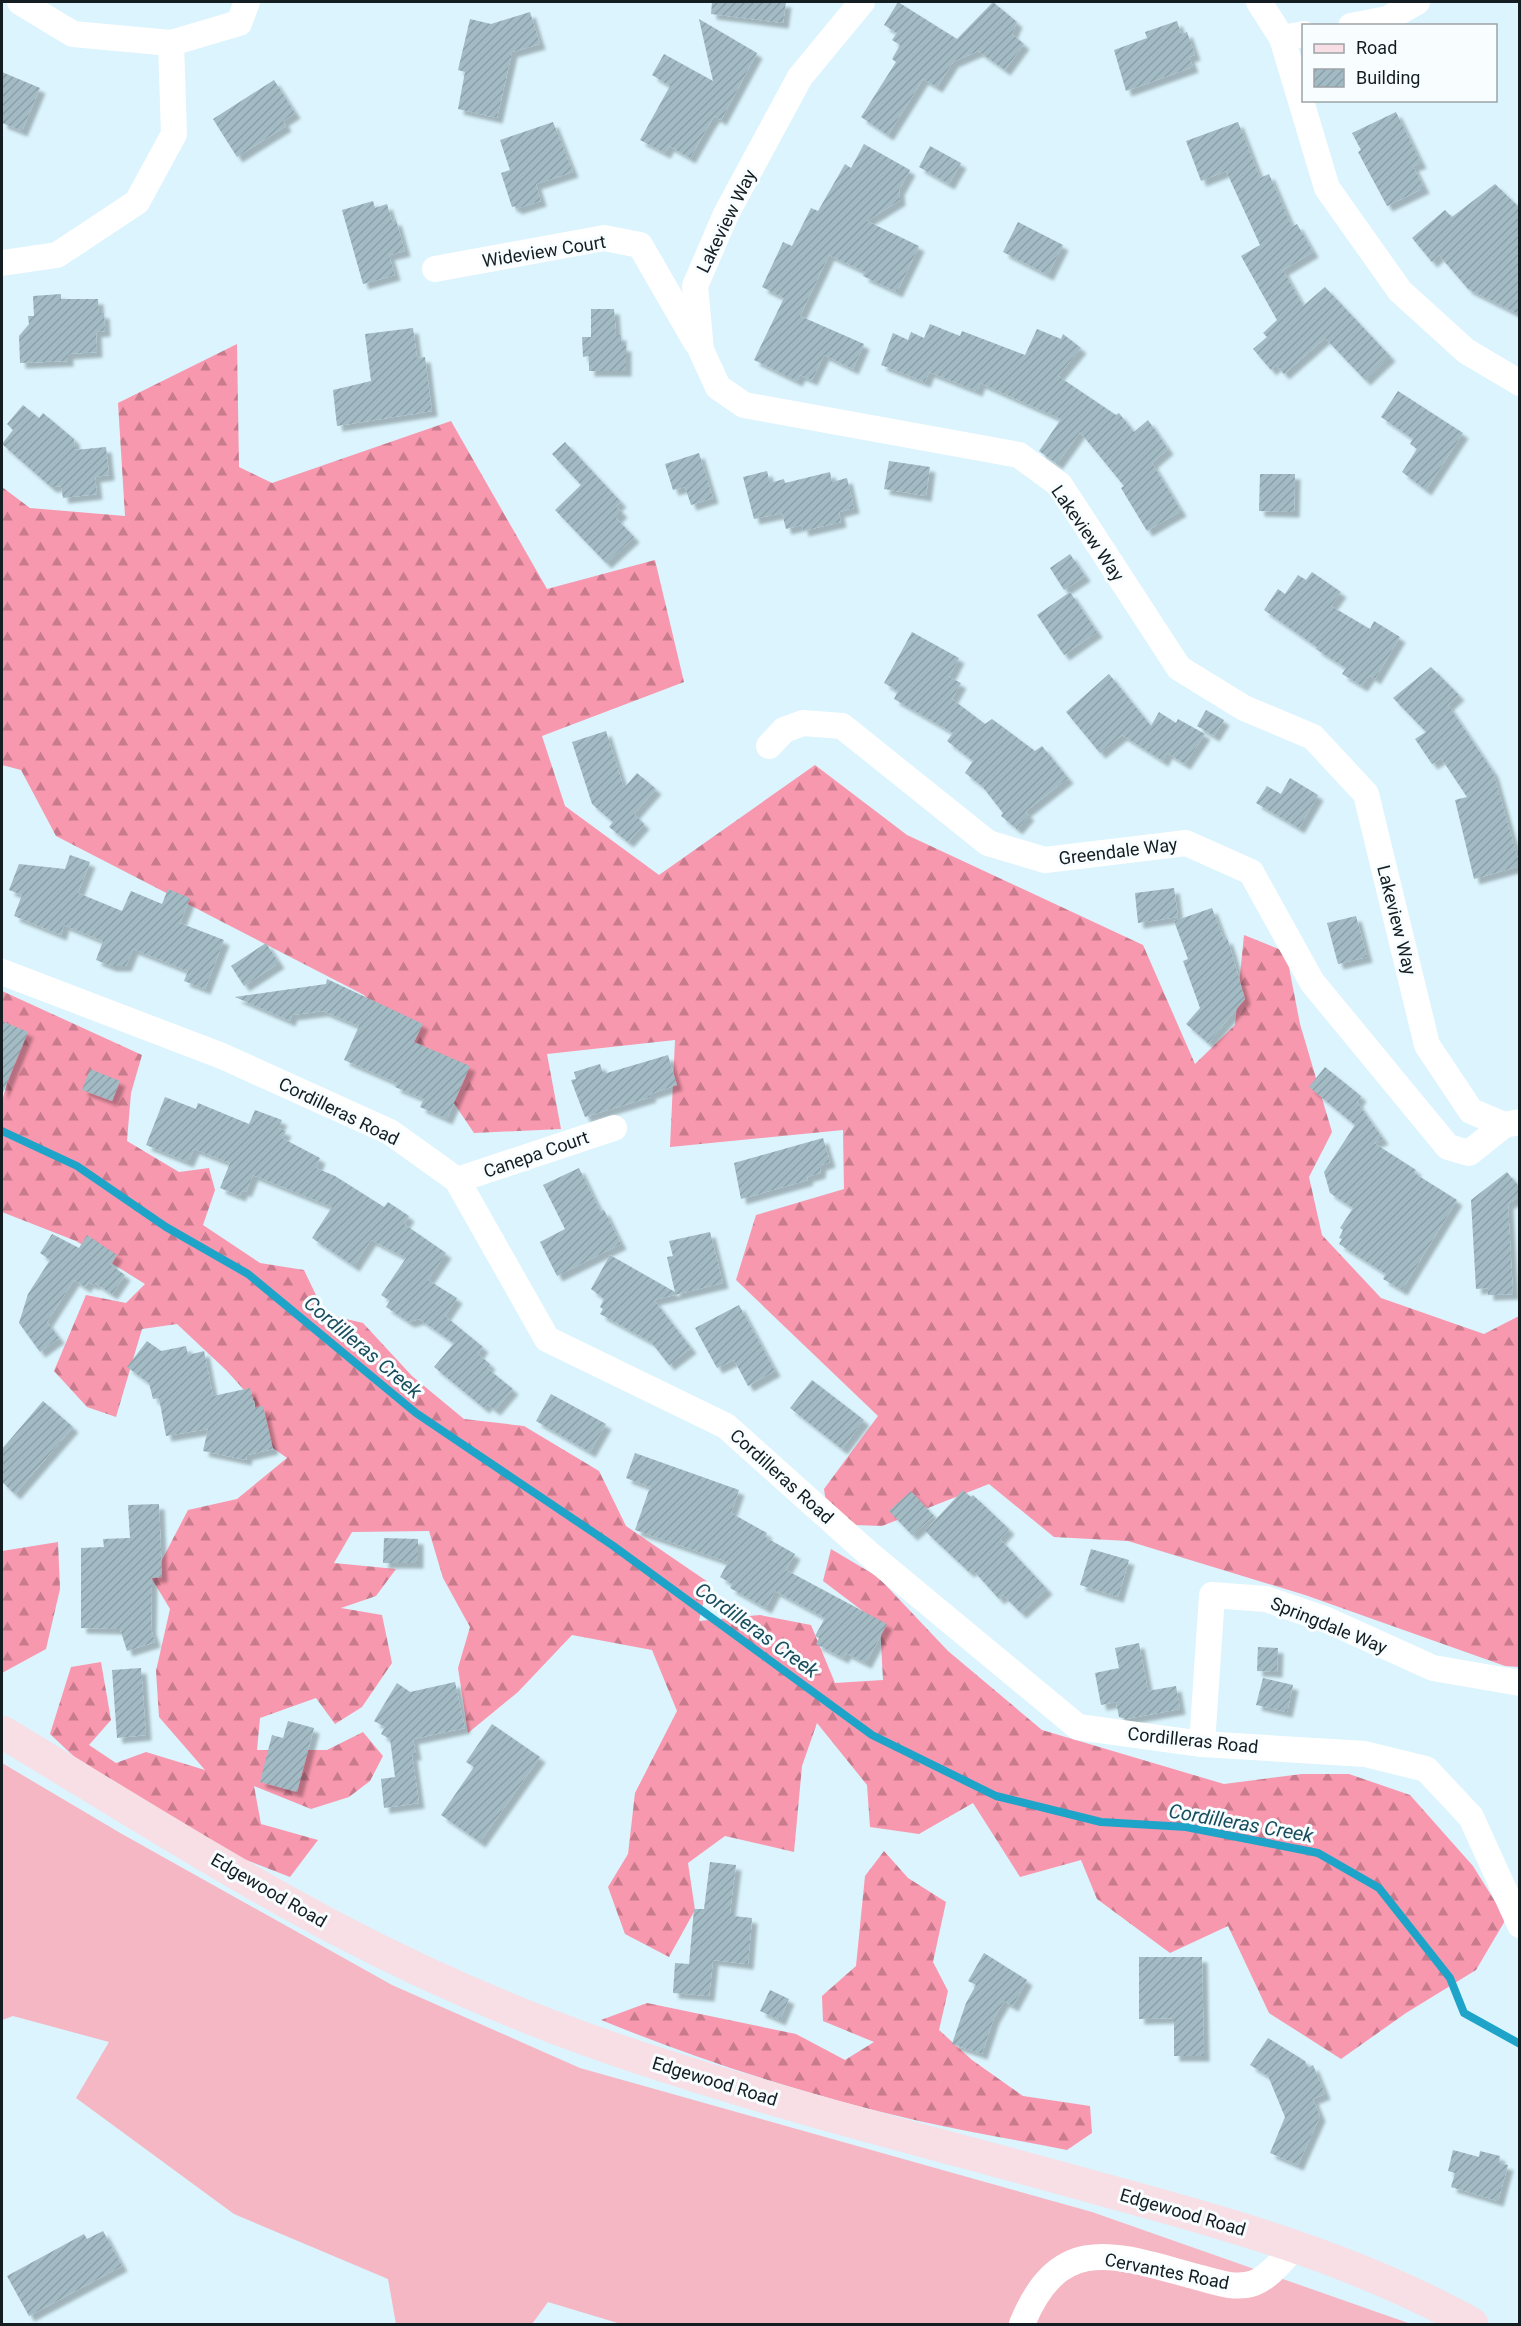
<svg xmlns="http://www.w3.org/2000/svg" width="1521" height="2326" font-family="Roboto,sans-serif">
  <style>
    .grass { fill: #f5b7c3 }
    .forest { fill: url(#forest-firs) }
    .lines { fill: none; stroke-linecap: round; stroke-linejoin: round }
    .stream { stroke: #1ea4c9; stroke-width: 8 }
    .building { fill: url(#building-hatch); filter: url(#shadow) }
    .minor { stroke: #fff; stroke-width: 26 }
    .secondary { stroke: #f7dfe5; stroke-width: 33 }
    .labels { text-anchor: middle; dominant-baseline: central; stroke-width: 6; stroke-linejoin: round; paint-order: stroke }
    .street-label { font-size: 18px; fill: #141d21; stroke: #f8fdff }
    .water-label { font-size: 20px; font-style: italic; fill: #1a4d5d; stroke: #f8fdff }
  </style>
  <defs>
    <pattern id="forest-firs" width="22" height="20" patternUnits="userSpaceOnUse" patternTransform="scale(1.5)"><rect width="22" height="20" fill="#f898ae"/><path d="M5 1l3.5 6h-7zM16 11l3.5 6h-7z" fill="#c87b8d"/></pattern>
    <pattern id="building-hatch" width="6" height="6" patternUnits="userSpaceOnUse" patternTransform="scale(1.5)"><rect width="6" height="6" fill="#a3bbc4"/><path d="M-1 1l2-2M0 6l6-6M5 7l2-2" fill="none" stroke="#8ba0a8"/></pattern>
    <filter id="shadow"><feDropShadow dx="5.5" dy="5.5" stdDeviation="1.5" flood-color="#0004"/></filter>
  </defs>
  <rect width="100%" height="100%" fill="#dbf4fd"/>
  <polygon class="grass" points="2,1763 122,1834 392,1985 580,2068 1092,2212 1411,2324 621,2324 548,2302 532,2324 396,2324 388,2279 234,2214 76,2098 109,2042 13,2016 2,2020"/>
  <g class="forest">
    <polygon points="237,344 239,467 272,483 451,421 547,589 655,560 684,682 542,736 565,806 659,875 815,765 907,835 1143,945 1195,1064 1235,1025 1244,935 1286,952 1300,1024 1332,1132 1309,1177 1322,1235 1381,1298 1484,1334 1519,1316 1519,1667 1505,1666 1305,1595 1128,1541 1054,1537 989,1484 882,1526 829,1524 824,1489 878,1416 736,1280 756,1215 844,1189 843,1130 670,1147 675,1040 547,1054 561,1129 474,1133 437,1078 364,995 56,836 21,770 2,765 2,487 30,508 125,516 118,403"/>
    <polygon points="2,991 142,1055 131,1093 127,1141 179,1172 209,1168 215,1190 203,1225 260,1263 304,1270 325,1314 363,1323 412,1376 464,1419 524,1426 599,1471 626,1526 708,1582 699,1621 760,1615 811,1625 835,1683 883,1680 880,1624 823,1581 831,1549 878,1577 948,1651 1042,1730 1224,1784 1302,1774 1349,1774 1410,1795 1473,1866 1506,1919 1476,1970 1406,2013 1341,2059 1269,2013 1228,1926 1170,1953 1097,1899 1081,1860 1020,1877 973,1803 919,1834 870,1827 867,1785 817,1723 802,1766 794,1852 725,1836 688,1863 695,1910 669,1957 625,1934 608,1887 628,1854 635,1793 677,1711 652,1650 572,1635 518,1692 468,1733 458,1668 470,1627 443,1578 429,1531 352,1532 334,1563 396,1569 376,1596 341,1608 382,1615 392,1663 362,1707 335,1724 316,1698 260,1718 257,1750 327,1750 363,1732 383,1756 370,1781 349,1797 311,1809 254,1786 261,1824 318,1840 290,1877 223,1851 99,1780 50,1734 71,1667 101,1662 111,1720 89,1745 116,1763 146,1752 205,1770 159,1717 156,1671 170,1609 152,1579 188,1510 237,1499 287,1458 255,1435 255,1402 226,1370 177,1324 142,1329 116,1417 87,1407 54,1371 86,1295 126,1303 145,1284 76,1241 2,1212 2,1102 14,1054 2,1051"/>
    <polygon points="58,1542 60,1589 46,1649 2,1673 2,1551"/>
    <path d="M884,1851L908,1878L946,1902L933,1962L948,1991L939,2030L972,2060L1023,2096L1090,2106L1092,2133L1067,2150C1018,2140 968,2132 919,2121C810,2096 704,2062 601,2020L647,2003L796,2034L845,2060L874,2042L823,2021L822,1996L856,1966L865,1876Z"/>
  </g>
  <g class="lines">
    <polyline class="stream" points="2,1131 77,1166 166,1227 248,1274 416,1413 612,1545 872,1735 996,1796 1101,1822 1186,1827 1318,1853 1379,1888 1450,1978 1464,2013 1520,2044"/>
  </g>
  <g class="building">
    <polygon points="712,2 786,2 783,23 711,14"/>
    <polygon points="898,2 957,39 993,2 1017,22 1012,34 1024,44 1005,70 978,51 953,62 937,87 923,79 888,135 861,117 896,62 892,59 900,45 892,40 897,33 884,25"/>
    <polygon points="530,12 540,44 512,52 497,118 458,109 465,72 458,70 470,19 491,24"/>
    <polygon points="699,19 757,53 721,120 715,116 710,123 690,158 669,146 665,153 640,140 670,86 652,75 664,54 713,81"/>
    <polygon points="1177,21 1181,34 1187,32 1195,55 1189,57 1193,67 1126,91 1114,50 1147,38 1145,32"/>
    <polygon points="2,72 40,88 22,131 2,123"/>
    <polygon points="274,80 295,113 283,121 286,126 237,157 213,119"/>
    <polygon points="1396,112 1421,163 1413,166 1424,188 1387,206 1358,152 1361,150 1352,133"/>
    <polygon points="553,122 573,172 536,184 541,201 516,209 515,206 512,207 501,173 510,170 500,140"/>
    <polygon points="1238,122 1260,178 1269,174 1292,227 1297,224 1313,252 1283,270 1303,306 1325,287 1390,356 1365,380 1325,338 1284,374 1276,365 1271,370 1253,349 1267,337 1263,333 1277,320 1241,256 1260,245 1226,171 1201,181 1186,141"/>
    <polygon points="864,144 910,170 899,190 900,200 867,221 919,246 897,292 863,276 865,272 829,255 800,316 864,344 853,369 824,355 812,380 800,375 797,381 754,360 784,298 762,287 783,242 792,246 811,208 818,211 845,164 851,168"/>
    <polygon points="930,146 961,163 949,184 919,167"/>
    <polygon points="1495,184 1520,208 1520,315 1468,289 1439,255 1432,262 1412,238 1445,210 1452,217"/>
    <polygon points="373,201 375,208 387,204 392,221 396,220 405,251 389,255 395,275 363,284 342,210"/>
    <polygon points="1018,222 1063,245 1048,275 1003,252"/>
    <polygon points="61,294 61,299 98,299 99,313 104,313 105,331 96,332 97,352 68,354 68,361 20,363 19,336 29,324 28,316 34,316 33,296"/>
    <polygon points="591,309 614,309 616,335 621,335 621,346 626,346 626,371 589,371 589,356 583,357 582,337 591,337"/>
    <polygon points="930,324 960,336 962,331 1025,355 1037,329 1061,339 1063,334 1081,348 1058,376 1116,415 1119,413 1134,432 1148,420 1168,449 1152,463 1181,511 1147,531 1121,488 1124,486 1080,432 1057,464 1039,451 1061,419 980,383 977,391 929,372 925,382 881,365 893,333 908,340 911,332 924,338"/>
    <polygon points="413,328 417,358 425,357 432,411 337,426 333,390 371,381 365,334"/>
    <polygon points="1398,391 1463,433 1426,490 1402,472 1417,449 1410,444 1413,439 1381,417"/>
    <polygon points="23,405 39,418 43,413 74,439 75,450 106,447 109,475 95,477 97,494 63,498 61,486 51,487 2,444 13,430 7,424"/>
    <polygon points="565,442 621,502 616,506 622,512 616,518 634,537 606,563 555,510 581,485 552,454"/>
    <polygon points="699,453 713,498 691,505 685,487 673,490 665,464"/>
    <polygon points="889,461 930,467 926,496 884,489"/>
    <polygon points="767,471 770,483 784,479 785,483 830,472 832,482 847,478 854,508 839,512 841,522 803,531 802,525 786,529 782,513 754,519 743,477"/>
    <polygon points="1260,474 1295,474 1294,512 1259,511"/>
    <polygon points="1070,554 1085,576 1064,590 1050,568"/>
    <polygon points="1312,572 1341,592 1331,606 1370,629 1374,621 1400,637 1375,679 1370,675 1362,686 1342,674 1346,668 1316,649 1317,647 1264,610 1278,589 1285,594 1298,575 1306,580"/>
    <polygon points="1070,592 1097,632 1064,655 1037,615"/>
    <polygon points="912,632 959,658 949,677 961,683 952,699 985,724 992,719 1035,751 1042,746 1068,778 1025,812 1029,815 1017,829 1001,816 1003,813 982,786 965,773 973,761 947,741 953,733 894,699 898,691 884,683"/>
    <polygon points="1431,667 1459,695 1448,705 1493,772 1520,866 1474,879 1455,800 1467,797 1441,758 1432,764 1415,739 1426,732 1393,698"/>
    <polygon points="1109,674 1151,726 1159,712 1176,723 1178,719 1205,734 1185,764 1167,753 1163,761 1122,735 1100,753 1066,712"/>
    <polygon points="1206,710 1224,720 1214,736 1197,726"/>
    <polygon points="606,731 624,788 637,773 656,789 634,814 644,824 628,842 609,827 613,822 592,804 572,742"/>
    <polygon points="1290,778 1318,795 1299,828 1256,803 1267,786 1281,794"/>
    <polygon points="70,855 90,862 78,893 122,911 131,891 162,904 168,889 190,898 180,923 224,940 205,989 184,981 188,971 133,949 126,966 111,966 96,960 103,941 64,925 61,935 14,916 22,895 9,890 19,864 65,869"/>
    <polygon points="1174,888 1178,917 1138,923 1135,893"/>
    <polygon points="1212,908 1224,940 1227,938 1231,950 1245,999 1208,1043 1186,1024 1200,1008 1183,961 1188,959 1174,921"/>
    <polygon points="1356,916 1367,957 1338,964 1327,923"/>
    <polygon points="266,943 279,963 244,986 231,966"/>
    <polygon points="327,979 423,1024 414,1042 470,1066 447,1119 420,1107 424,1099 395,1087 397,1083 344,1060 359,1026 323,1011 292,1015 290,1021 235,997 326,984"/>
    <polygon points="2,1021 28,1032 2,1095"/>
    <polygon points="668,1055 677,1085 650,1094 651,1097 585,1117 571,1080 576,1079 574,1072 600,1064 603,1073 607,1073"/>
    <polygon points="1325,1067 1361,1096 1357,1102 1383,1139 1374,1143 1416,1170 1414,1173 1457,1200 1402,1290 1383,1279 1386,1274 1339,1244 1342,1239 1339,1238 1343,1230 1340,1228 1353,1208 1330,1193 1324,1172 1355,1125 1309,1087"/>
    <polygon points="90,1069 120,1081 112,1101 82,1090"/>
    <polygon points="165,1097 196,1109 198,1103 249,1124 255,1110 282,1120 278,1128 286,1131 282,1138 320,1158 316,1168 335,1176 384,1207 388,1202 409,1216 404,1224 446,1253 428,1280 457,1298 445,1316 483,1347 478,1354 490,1364 487,1368 513,1389 495,1410 487,1404 484,1408 434,1367 454,1343 419,1319 409,1322 386,1307 390,1301 381,1295 406,1258 371,1240 354,1266 312,1238 332,1207 253,1175 246,1192 243,1190 240,1196 220,1188 230,1163 194,1149 188,1162 146,1145"/>
    <polygon points="823,1138 830,1162 821,1165 820,1173 807,1177 808,1180 741,1199 734,1163"/>
    <polygon points="579,1168 600,1211 604,1210 621,1244 557,1276 540,1242 565,1229 543,1185"/>
    <polygon points="1507,1172 1520,1188 1520,1196 1508,1204 1513,1294 1488,1295 1488,1288 1476,1289 1471,1200"/>
    <polygon points="710,1232 723,1283 654,1300 691,1348 669,1365 651,1342 600,1314 603,1309 600,1307 604,1299 591,1289 610,1255 675,1292 667,1257 673,1256 669,1241"/>
    <polygon points="52,1234 79,1248 87,1235 117,1255 111,1265 125,1275 112,1294 95,1283 93,1285 89,1282 85,1287 74,1280 47,1322 59,1338 40,1352 19,1323 28,1294 50,1260 40,1253"/>
    <polygon points="739,1305 775,1371 748,1386 734,1360 717,1368 695,1328"/>
    <polygon points="147,1341 161,1351 186,1346 188,1355 204,1351 213,1396 250,1388 255,1408 263,1406 273,1449 247,1455 246,1460 203,1451 208,1429 166,1436 159,1398 153,1399 149,1383 127,1367"/>
    <polygon points="812,1380 864,1420 842,1449 790,1408"/>
    <polygon points="551,1394 606,1424 590,1452 536,1421"/>
    <polygon points="43,1401 73,1427 15,1494 2,1482 2,1449"/>
    <polygon points="635,1453 739,1490 731,1513 767,1533 765,1537 795,1554 786,1570 887,1624 866,1663 846,1653 843,1658 816,1644 819,1638 815,1636 825,1618 775,1591 766,1608 730,1588 732,1584 720,1577 728,1562 635,1530 650,1487 626,1478"/>
    <polygon points="963,1490 971,1497 973,1495 1009,1529 1000,1539 1047,1589 1021,1613 1003,1595 999,1599 972,1569 969,1572 925,1531"/>
    <polygon points="911,1491 934,1516 912,1535 889,1511"/>
    <polygon points="159,1504 162,1577 152,1578 151,1629 155,1642 127,1651 120,1629 81,1628 81,1548 104,1547 103,1539 130,1538 128,1505"/>
    <polygon points="384,1538 418,1539 418,1563 383,1563"/>
    <polygon points="1091,1549 1129,1560 1118,1597 1080,1585"/>
    <polygon points="1139,1643 1148,1691 1176,1686 1180,1709 1126,1719 1119,1717 1116,1702 1101,1705 1095,1673 1119,1668 1115,1648"/>
    <polygon points="1258,1647 1278,1648 1277,1672 1257,1671"/>
    <polygon points="141,1668 146,1735 117,1738 112,1670"/>
    <polygon points="1263,1678 1293,1685 1287,1712 1256,1705"/>
    <polygon points="455,1682 465,1728 413,1739 416,1755 412,1755 419,1803 384,1808 381,1779 395,1777 390,1739 381,1734 385,1727 374,1721 397,1683 410,1692"/>
    <polygon points="288,1721 314,1728 297,1792 260,1782 272,1735 283,1738"/>
    <polygon points="492,1724 540,1757 480,1842 441,1815 474,1767 466,1762"/>
    <polygon points="710,1862 736,1865 730,1912 733,1912 733,1916 752,1918 748,1964 713,1960 709,1996 673,1993 675,1963 689,1964 694,1909 704,1909"/>
    <polygon points="984,1953 1027,1980 1013,2006 1004,2001 994,2018 982,2054 952,2044 966,2003 976,1985 968,1981"/>
    <polygon points="1139,1957 1202,1957 1204,2056 1174,2056 1174,2018 1139,2019"/>
    <polygon points="770,1990 789,1999 780,2020 760,2011"/>
    <polygon points="1268,2038 1305,2061 1308,2068 1313,2065 1325,2094 1313,2099 1320,2116 1298,2165 1270,2153 1285,2117 1268,2076 1250,2065"/>
    <polygon points="1453,2150 1479,2157 1480,2151 1500,2156 1499,2163 1508,2165 1498,2201 1451,2187 1455,2173 1448,2171"/>
    <polygon points="103,2231 122,2266 29,2316 7,2276 84,2234 87,2239"/>
  </g>
  <g class="lines">
    <g class="minor">
      <polyline points="20,2 73,34 171,43 239,23 247,2"/>
      <polyline points="862,2 800,77 726,214 695,286 701,350 718,387 744,405 1019,455 1060,485 1179,668 1244,708 1313,737 1366,794 1427,1045 1471,1111 1504,1125 1520,1122"/>
      <polyline points="1259,2 1282,38 1327,188 1400,291 1466,351 1520,383"/>
      <polyline points="1351,26 1387,19 1417,2"/>
      <polyline points="1282,38 1304,34"/>
      <polyline points="2,263 57,255 137,202 174,134 171,43"/>
      <polyline points="435,269 604,238 640,245 696,342"/>
      <polyline points="769,746 784,730 803,723 842,726 988,843 1045,860 1186,843 1251,872 1312,982 1448,1147 1469,1153 1504,1125"/>
      <polyline points="2,972 222,1056 390,1132 457,1180 547,1339 726,1426 868,1553 1078,1727 1202,1744 1365,1754 1426,1769 1471,1817 1520,1925"/>
      <polyline points="457,1180 614,1128"/>
      <polyline points="1202,1744 1212,1595 1266,1599 1327,1620 1433,1668 1520,1683"/>
      <path d="M1022,2324C1061,2228 1120,2257 1201,2278C1218,2283 1237,2289 1254,2283C1270,2277 1284,2258 1295,2247"/>
    </g>
    <path class="secondary" d="M2,1732C112,1798 220,1867 333,1927C439,1983 551,2030 665,2066C810,2113 958,2149 1104,2190C1230,2224 1358,2260 1472,2324"/>
  </g>
  <g class="labels">
    <g class="street-label">
      <text transform="translate(726 221) rotate(-64)">Lakeview Way</text>
      <text transform="translate(544 251) rotate(-9)">Wideview Court</text>
      <text transform="translate(1088 533) rotate(55)">Lakeview Way</text>
      <text transform="translate(1118 851) rotate(-7)">Greendale Way</text>
      <text transform="translate(1397 920) rotate(76)">Lakeview Way</text>
      <text transform="translate(339 1111) rotate(26)">Cordilleras Road</text>
      <text transform="translate(536 1154) rotate(-19)">Canepa Court</text>
      <text transform="translate(782 1476) rotate(42)">Cordilleras Road</text>
      <text transform="translate(1329 1625) rotate(22)">Springdale Way</text>
      <text transform="translate(1193 1740) rotate(6)">Cordilleras Road</text>
      <text transform="translate(269 1890) rotate(30)">Edgewood Road</text>
      <text transform="translate(715 2081) rotate(17)">Edgewood Road</text>
      <text transform="translate(1183 2212) rotate(16)">Edgewood Road</text>
      <text transform="translate(1167 2271) rotate(11)">Cervantes Road</text>
    </g>
    <g class="water-label">
      <text transform="translate(363 1347) rotate(40)">Cordilleras Creek</text>
      <text transform="translate(757 1630) rotate(36)">Cordilleras Creek</text>
      <text transform="translate(1241 1823) rotate(10)">Cordilleras Creek</text>
    </g>
  </g>
  <rect width="1521" height="2326" fill="none" stroke="#141d21" stroke-width="6"/>
  <rect x="1302" y="24" width="195" height="78" fill="#f8fdff" stroke="#9da3a6" stroke-width="1.5"/>
  <rect x="1314" y="44" width="30" height="9" fill="#f7dfe5" stroke="#9da3a6" stroke-width="1.5"/>
  <text x="1356" y="54" font-size="18" fill="#141d21">Road</text>
  <rect x="1314" y="69" width="30" height="18" fill="url(#building-hatch)" stroke="#9da3a6" stroke-width="1.5"/>
  <text x="1356" y="84" font-size="18" fill="#141d21">Building</text>
</svg>
